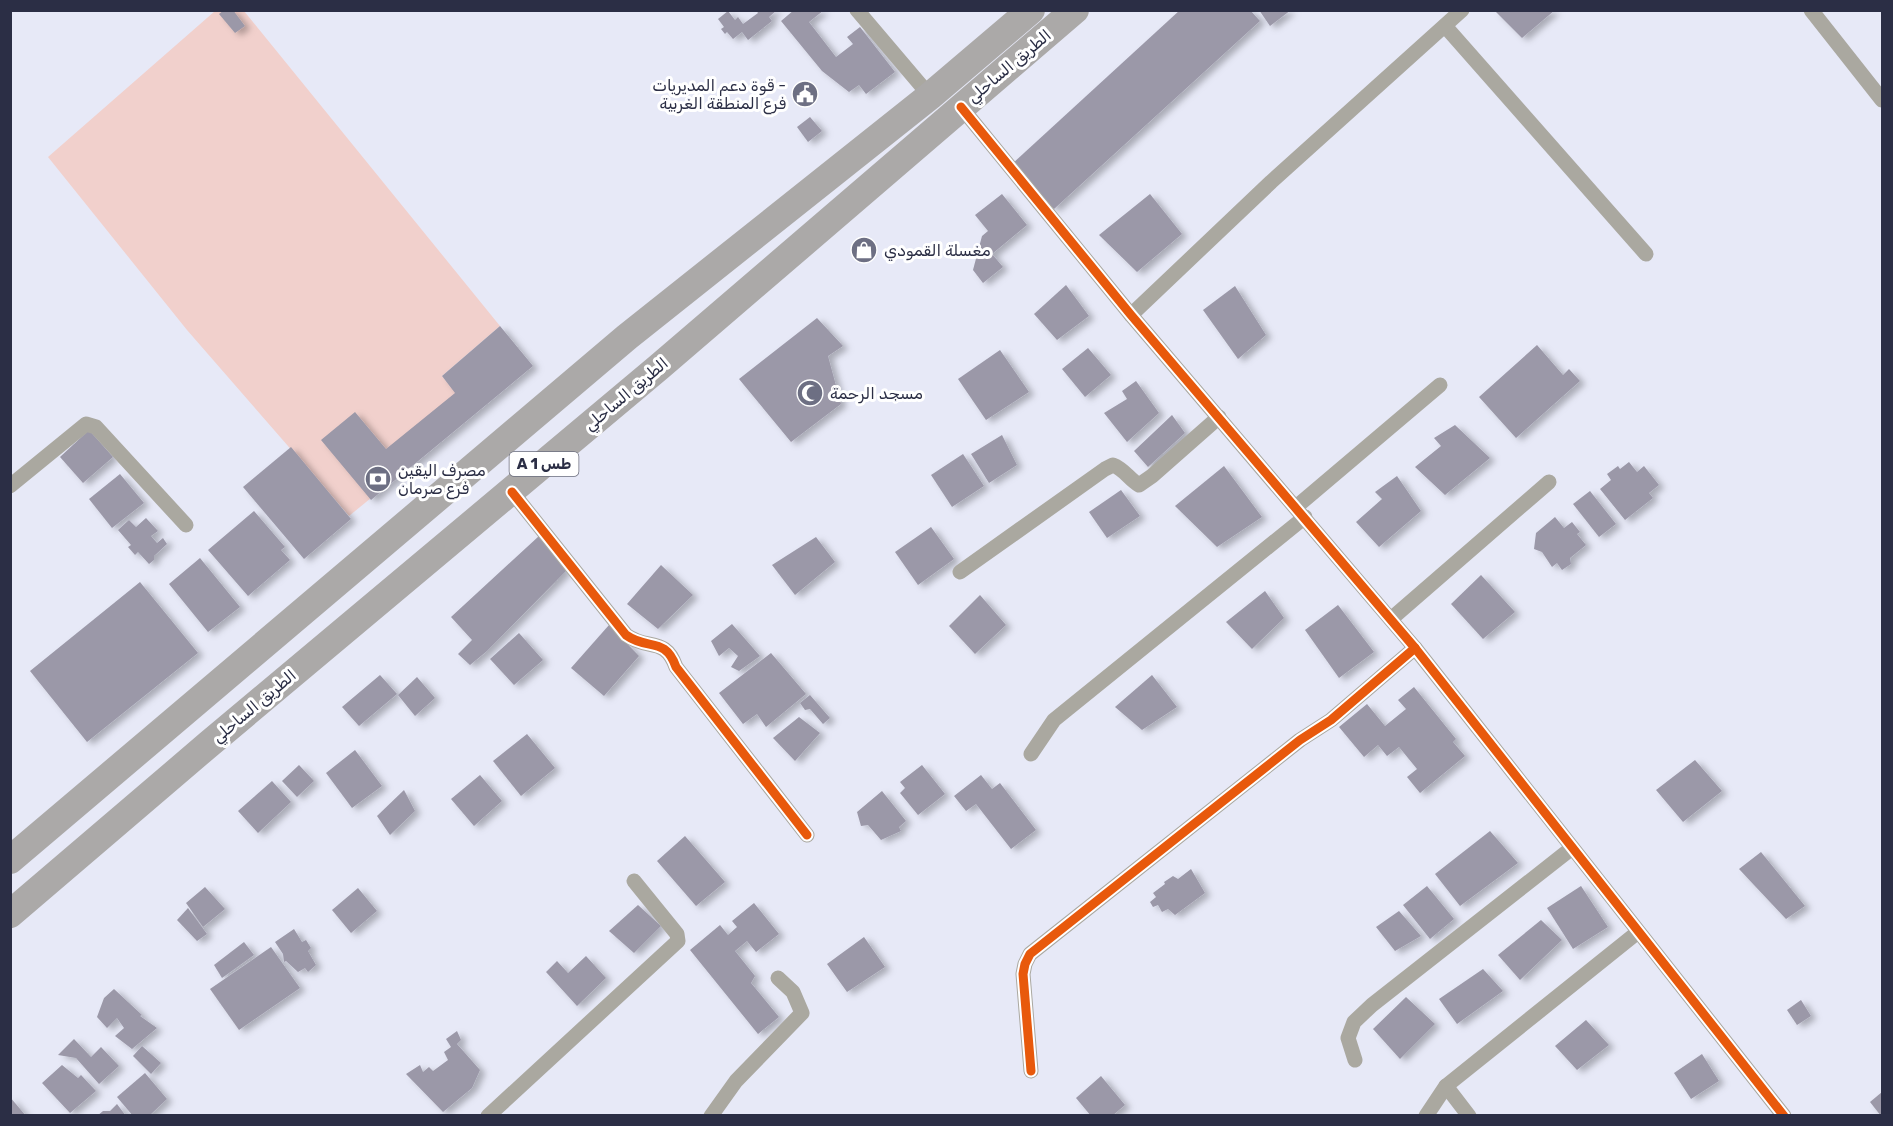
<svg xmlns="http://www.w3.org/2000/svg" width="1893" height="1126" font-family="Rubik,'Noto Naskh Arabic',sans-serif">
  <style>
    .green { fill: #f1d0cc }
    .building { fill: #9b98a8; filter: url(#shadow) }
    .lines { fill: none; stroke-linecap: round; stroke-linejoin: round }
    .street { stroke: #aaa8a0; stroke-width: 15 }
    .highway { stroke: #aba9a8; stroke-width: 28 }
    .cycleway-casing { stroke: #fff; stroke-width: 13 }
    .cycleway { stroke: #e8590c; stroke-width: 9 }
    .labels { text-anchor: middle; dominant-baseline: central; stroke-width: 6; stroke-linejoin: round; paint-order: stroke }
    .shield { fill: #fff; stroke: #6b6d7d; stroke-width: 1.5 }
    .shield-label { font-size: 15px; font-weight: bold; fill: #2b2e45 }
    .street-label { font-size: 16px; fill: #2b2e45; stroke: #fff }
    .poi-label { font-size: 16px; fill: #2b2e45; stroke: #fff; text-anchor: start }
  </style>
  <defs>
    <filter id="shadow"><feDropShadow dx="5.5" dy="3" stdDeviation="3" flood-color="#0004"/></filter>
  </defs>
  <rect width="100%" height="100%" fill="#e7e9f7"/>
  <polygon class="green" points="215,11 244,11 500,326 442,376 474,414 349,516 187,330 48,157"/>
  <g class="building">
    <polygon points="224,10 233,10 245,26 235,33 219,14"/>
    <polygon points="756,10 777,10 769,17 772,21 748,40 742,32 733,39 727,32 725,34 721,29 724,27 718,19 728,11 735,20 738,17 743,24 758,13"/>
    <polygon points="794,10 824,10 809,22 836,57 853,44 847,37 860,27 895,72 866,94 859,85 849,92 822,71 781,21"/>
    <polygon points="1180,10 1250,10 1260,21 1054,209 1012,164"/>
    <polygon points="1259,10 1291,10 1270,26"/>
    <polygon points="1494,10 1555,10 1522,38"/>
    <polygon points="810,117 822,131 808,142 797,127"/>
    <polygon points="1002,194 1027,225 992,254 1003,267 983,283 973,270 982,236 988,231 975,215"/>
    <polygon points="1150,194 1182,234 1137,272 1099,235"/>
    <polygon points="1066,285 1089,316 1057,340 1034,314"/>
    <polygon points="1235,286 1266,335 1238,359 1203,310"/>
    <polygon points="817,318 843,346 828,356 841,404 791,442 739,379"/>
    <polygon points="500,326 533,366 371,500 321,440 355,412 386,449 455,393 442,376"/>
    <polygon points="1537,345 1563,375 1569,369 1580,381 1516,438 1479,397"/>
    <polygon points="1088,348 1111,375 1085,397 1062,369"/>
    <polygon points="1000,350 1029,392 986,420 958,379"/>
    <polygon points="1136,381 1159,413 1127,442 1104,413 1127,399 1122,391"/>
    <polygon points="1172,415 1185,433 1148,467 1134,451"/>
    <polygon points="1455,425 1490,458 1445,495 1415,467 1441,446 1434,438"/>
    <polygon points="89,430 113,457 83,483 60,457"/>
    <polygon points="1002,435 1017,465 989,483 971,454"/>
    <polygon points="291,447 351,519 304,559 243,487"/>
    <polygon points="963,454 984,486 952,507 931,475"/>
    <polygon points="1629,462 1637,472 1644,466 1659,485 1649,493 1653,498 1625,520 1600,489 1611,480 1607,474 1618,466 1620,469"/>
    <polygon points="1224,466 1262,517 1217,547 1175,506"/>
    <polygon points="120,474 144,503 112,528 89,499"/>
    <polygon points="1397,476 1421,511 1379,547 1356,522 1382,499 1375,492"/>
    <polygon points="1121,490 1140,516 1107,538 1089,512"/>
    <polygon points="1590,491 1616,524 1599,537 1573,504"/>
    <polygon points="254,511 285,547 281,550 290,560 248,596 208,550"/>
    <polygon points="1555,517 1564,528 1572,522 1580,532 1577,534 1586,545 1570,558 1571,564 1562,570 1557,563 1552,567 1542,552 1534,549 1536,533"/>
    <polygon points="146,518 158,531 151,536 157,543 163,538 167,544 154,556 154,560 149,564 138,552 135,555 128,547 131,545 118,530 129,520 136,527"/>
    <polygon points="931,527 954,559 918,585 895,552"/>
    <polygon points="539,536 566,571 487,651 470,665 458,654 472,640 451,617"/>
    <polygon points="816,537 835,562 795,595 772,565"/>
    <polygon points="200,558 240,607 208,632 169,584"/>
    <polygon points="661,565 693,595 658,629 627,604"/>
    <polygon points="1481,575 1515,612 1483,639 1451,604"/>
    <polygon points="140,582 198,653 87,742 30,671"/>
    <polygon points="1265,591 1284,618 1252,649 1226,622"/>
    <polygon points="980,595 1006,625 975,654 949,626"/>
    <polygon points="1338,605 1374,652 1339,678 1305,630"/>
    <polygon points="732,624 760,656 739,671 731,667 738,656 729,648 719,656 711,641"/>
    <polygon points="609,625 639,656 604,696 571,668"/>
    <polygon points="519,633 543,660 514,685 490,659"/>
    <polygon points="771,653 806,694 766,727 757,714 743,724 719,693"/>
    <polygon points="380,675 397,694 359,726 342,707"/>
    <polygon points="1152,675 1177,707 1142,730 1115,707"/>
    <polygon points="417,677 435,698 415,716 398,695"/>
    <polygon points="1414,687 1456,739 1453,742 1465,756 1420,793 1407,777 1417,769 1399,747 1387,756 1378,745 1364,757 1339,727 1367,704 1385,726 1406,709 1398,700"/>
    <polygon points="810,695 830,718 823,724 810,709 805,710 800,703"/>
    <polygon points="799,717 820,733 795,761 773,738"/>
    <polygon points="527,734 555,768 521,796 493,761"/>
    <polygon points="355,750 382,786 352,808 326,773"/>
    <polygon points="1695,760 1722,791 1683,822 1656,790"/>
    <polygon points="299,765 314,781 297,797 282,781"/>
    <polygon points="922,765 945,794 918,815 900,793 905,788 900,782"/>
    <polygon points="480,775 502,801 474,826 451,799"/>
    <polygon points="981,775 992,789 1000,783 1036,830 1011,849 976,804 966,811 954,796"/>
    <polygon points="272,781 291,802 258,833 238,811"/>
    <polygon points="404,790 415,811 390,835 377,816"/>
    <polygon points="882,791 906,821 899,827 901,831 881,840 868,825 861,826 857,812"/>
    <polygon points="1490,831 1518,863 1460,906 1435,874"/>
    <polygon points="685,836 725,882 696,906 657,861"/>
    <polygon points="1761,852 1805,906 1786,919 1739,869"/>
    <polygon points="1191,869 1205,893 1175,915 1168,909 1162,912 1158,905 1153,907 1150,902 1156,897 1153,893 1165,884 1164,882 1173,876 1178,879"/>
    <polygon points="1427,886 1454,919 1430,939 1403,905"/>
    <polygon points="1581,886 1608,927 1573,949 1547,908"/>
    <polygon points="205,887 225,909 203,927 186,903"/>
    <polygon points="358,888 377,911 351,933 332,910"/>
    <polygon points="754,903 779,934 756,952 747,941 735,951 755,976 751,983 779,1017 758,1034 690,950 720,925 728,935 737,927 732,921"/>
    <polygon points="638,905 661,926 634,953 609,931"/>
    <polygon points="188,908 207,934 197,941 177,920"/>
    <polygon points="1399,911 1421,936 1395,951 1376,927"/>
    <polygon points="1541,920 1562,940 1520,980 1498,955"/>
    <polygon points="294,929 302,942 306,940 311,948 308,951 316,965 308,972 305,968 298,972 286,961 284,962 283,954 275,942"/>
    <polygon points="864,937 885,967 847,992 827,964"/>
    <polygon points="244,942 254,955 222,978 214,965"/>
    <polygon points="271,947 300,988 239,1030 210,989"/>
    <polygon points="586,956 606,978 577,1006 546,972 557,961 568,973"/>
    <polygon points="1483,969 1503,991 1457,1024 1439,999"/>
    <polygon points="114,989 142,1015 140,1016 157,1028 132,1049 115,1036 124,1028 117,1018 107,1028 97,1017 104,998"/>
    <polygon points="1406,997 1435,1024 1400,1059 1373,1029"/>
    <polygon points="1801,1000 1811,1016 1797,1025 1787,1010"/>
    <polygon points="1586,1020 1609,1045 1577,1070 1555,1046"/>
    <polygon points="457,1031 461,1040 457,1044 480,1070 472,1088 443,1112 406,1074 420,1065 423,1072 429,1067 433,1071 448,1060 444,1052 451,1047 446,1039"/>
    <polygon points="74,1039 91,1057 101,1047 119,1066 99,1084 76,1058 58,1055"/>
    <polygon points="142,1046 161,1063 151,1074 133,1056"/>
    <polygon points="1702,1054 1719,1081 1691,1099 1674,1073"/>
    <polygon points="62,1065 78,1078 81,1075 96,1091 70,1113 42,1083"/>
    <polygon points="145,1073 167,1099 149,1116 133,1116 117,1097"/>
    <polygon points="1101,1076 1125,1105 1112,1116 1091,1116 1076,1098"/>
    <polygon points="1882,1092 1882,1116 1881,1116 1870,1102"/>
    <polygon points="10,1097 26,1116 10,1116"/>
    <polygon points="117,1104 126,1116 97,1116 103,1111 110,1111"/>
  </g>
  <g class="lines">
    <g class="street">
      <polyline points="857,10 930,96"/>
      <polyline points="1811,10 1882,100"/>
      <polyline points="1445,26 1646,254"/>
      <polyline points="961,107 1131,315 1415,648 1784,1116"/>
      <polyline points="1131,315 1271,182 1462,10"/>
      <polyline points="10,486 86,424 96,427 186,525"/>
      <path d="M512,492L626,635C648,651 665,636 676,667L807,835"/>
      <polyline points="1296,507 1440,385"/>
      <path d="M960,572L1105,469L1113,465C1124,469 1129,479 1139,485L1152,476L1219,417"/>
      <polyline points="1391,619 1549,482"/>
      <polyline points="1031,754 1054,720 1305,517"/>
      <polyline points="1355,1060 1348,1038 1354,1022 1372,1005 1572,848"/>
      <polyline points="1031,1071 1023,974 1025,964 1030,954 1300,740 1331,720 1415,648"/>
      <polyline points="1446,1086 1469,1116"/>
      <polyline points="488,1116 678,941 677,934 634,881"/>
      <polyline points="711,1116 736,1081 802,1013 793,992 778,978"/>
      <polyline points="1426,1116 1446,1086 1638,932"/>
    </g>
    <g class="highway">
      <polyline points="10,860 627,337 930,96 1031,10"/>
      <polyline points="10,914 209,744 659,367 1075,10"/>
    </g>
    <defs>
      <g id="cycleway">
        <polyline points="961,107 1131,315 1415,648 1784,1116"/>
        <path d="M512,492L626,635C648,651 665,636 676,667L807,835"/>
        <polyline points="1031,1071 1023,974 1025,964 1030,954 1300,740 1331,720 1415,648"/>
      </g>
    </defs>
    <use href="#cycleway" class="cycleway-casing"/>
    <use href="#cycleway" class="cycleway"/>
  </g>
  <defs>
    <symbol id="civic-disc" viewBox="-11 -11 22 22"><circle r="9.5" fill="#6d6f83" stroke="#fff"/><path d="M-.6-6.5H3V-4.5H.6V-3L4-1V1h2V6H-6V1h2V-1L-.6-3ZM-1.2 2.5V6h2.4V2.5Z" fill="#fff"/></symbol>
    <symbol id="shop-disc" viewBox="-11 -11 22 22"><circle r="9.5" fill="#6d6f83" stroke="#fff"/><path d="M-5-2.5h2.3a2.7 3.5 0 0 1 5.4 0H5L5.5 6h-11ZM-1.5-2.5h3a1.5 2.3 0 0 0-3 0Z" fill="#fff"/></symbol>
    <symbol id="mosque-disc" viewBox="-11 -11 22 22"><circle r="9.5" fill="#6d6f83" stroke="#fff"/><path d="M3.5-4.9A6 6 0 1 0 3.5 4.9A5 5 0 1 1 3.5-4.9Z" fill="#fff"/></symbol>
    <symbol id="bank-disc" viewBox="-11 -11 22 22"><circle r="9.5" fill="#6d6f83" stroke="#fff"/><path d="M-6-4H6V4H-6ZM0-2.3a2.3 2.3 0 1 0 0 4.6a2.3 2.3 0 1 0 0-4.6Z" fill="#fff"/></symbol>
  </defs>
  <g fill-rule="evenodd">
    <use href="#civic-disc" x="790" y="79" width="30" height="30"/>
    <use href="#shop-disc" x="849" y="235" width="30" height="30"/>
    <use href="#mosque-disc" x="795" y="378" width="30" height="30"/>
    <use href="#bank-disc" x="363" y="464" width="30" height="30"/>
  </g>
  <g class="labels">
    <rect class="shield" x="509.5" y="452" width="69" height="24" rx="4.5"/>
    <g class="shield-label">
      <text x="544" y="464">A 1 طس</text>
    </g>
    <g class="street-label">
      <text transform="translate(1009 66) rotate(-40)">الطريق الساحلي</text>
      <text transform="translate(626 394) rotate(-40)">الطريق الساحلي</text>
      <text transform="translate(254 706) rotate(-40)">الطريق الساحلي</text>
    </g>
    <g class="poi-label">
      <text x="786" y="85" text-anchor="end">قوة دعم المديريات -<tspan x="786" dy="18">فرع المنطقة الغربية</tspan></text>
      <text x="884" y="250">مغسلة القمودي</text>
      <text x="830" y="393">مسجد الرحمة</text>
      <text x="398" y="470">مصرف اليقين<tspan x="398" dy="18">فرع صرمان</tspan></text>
    </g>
  </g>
  <rect width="1893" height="1126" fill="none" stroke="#2b2e45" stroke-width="24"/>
</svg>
